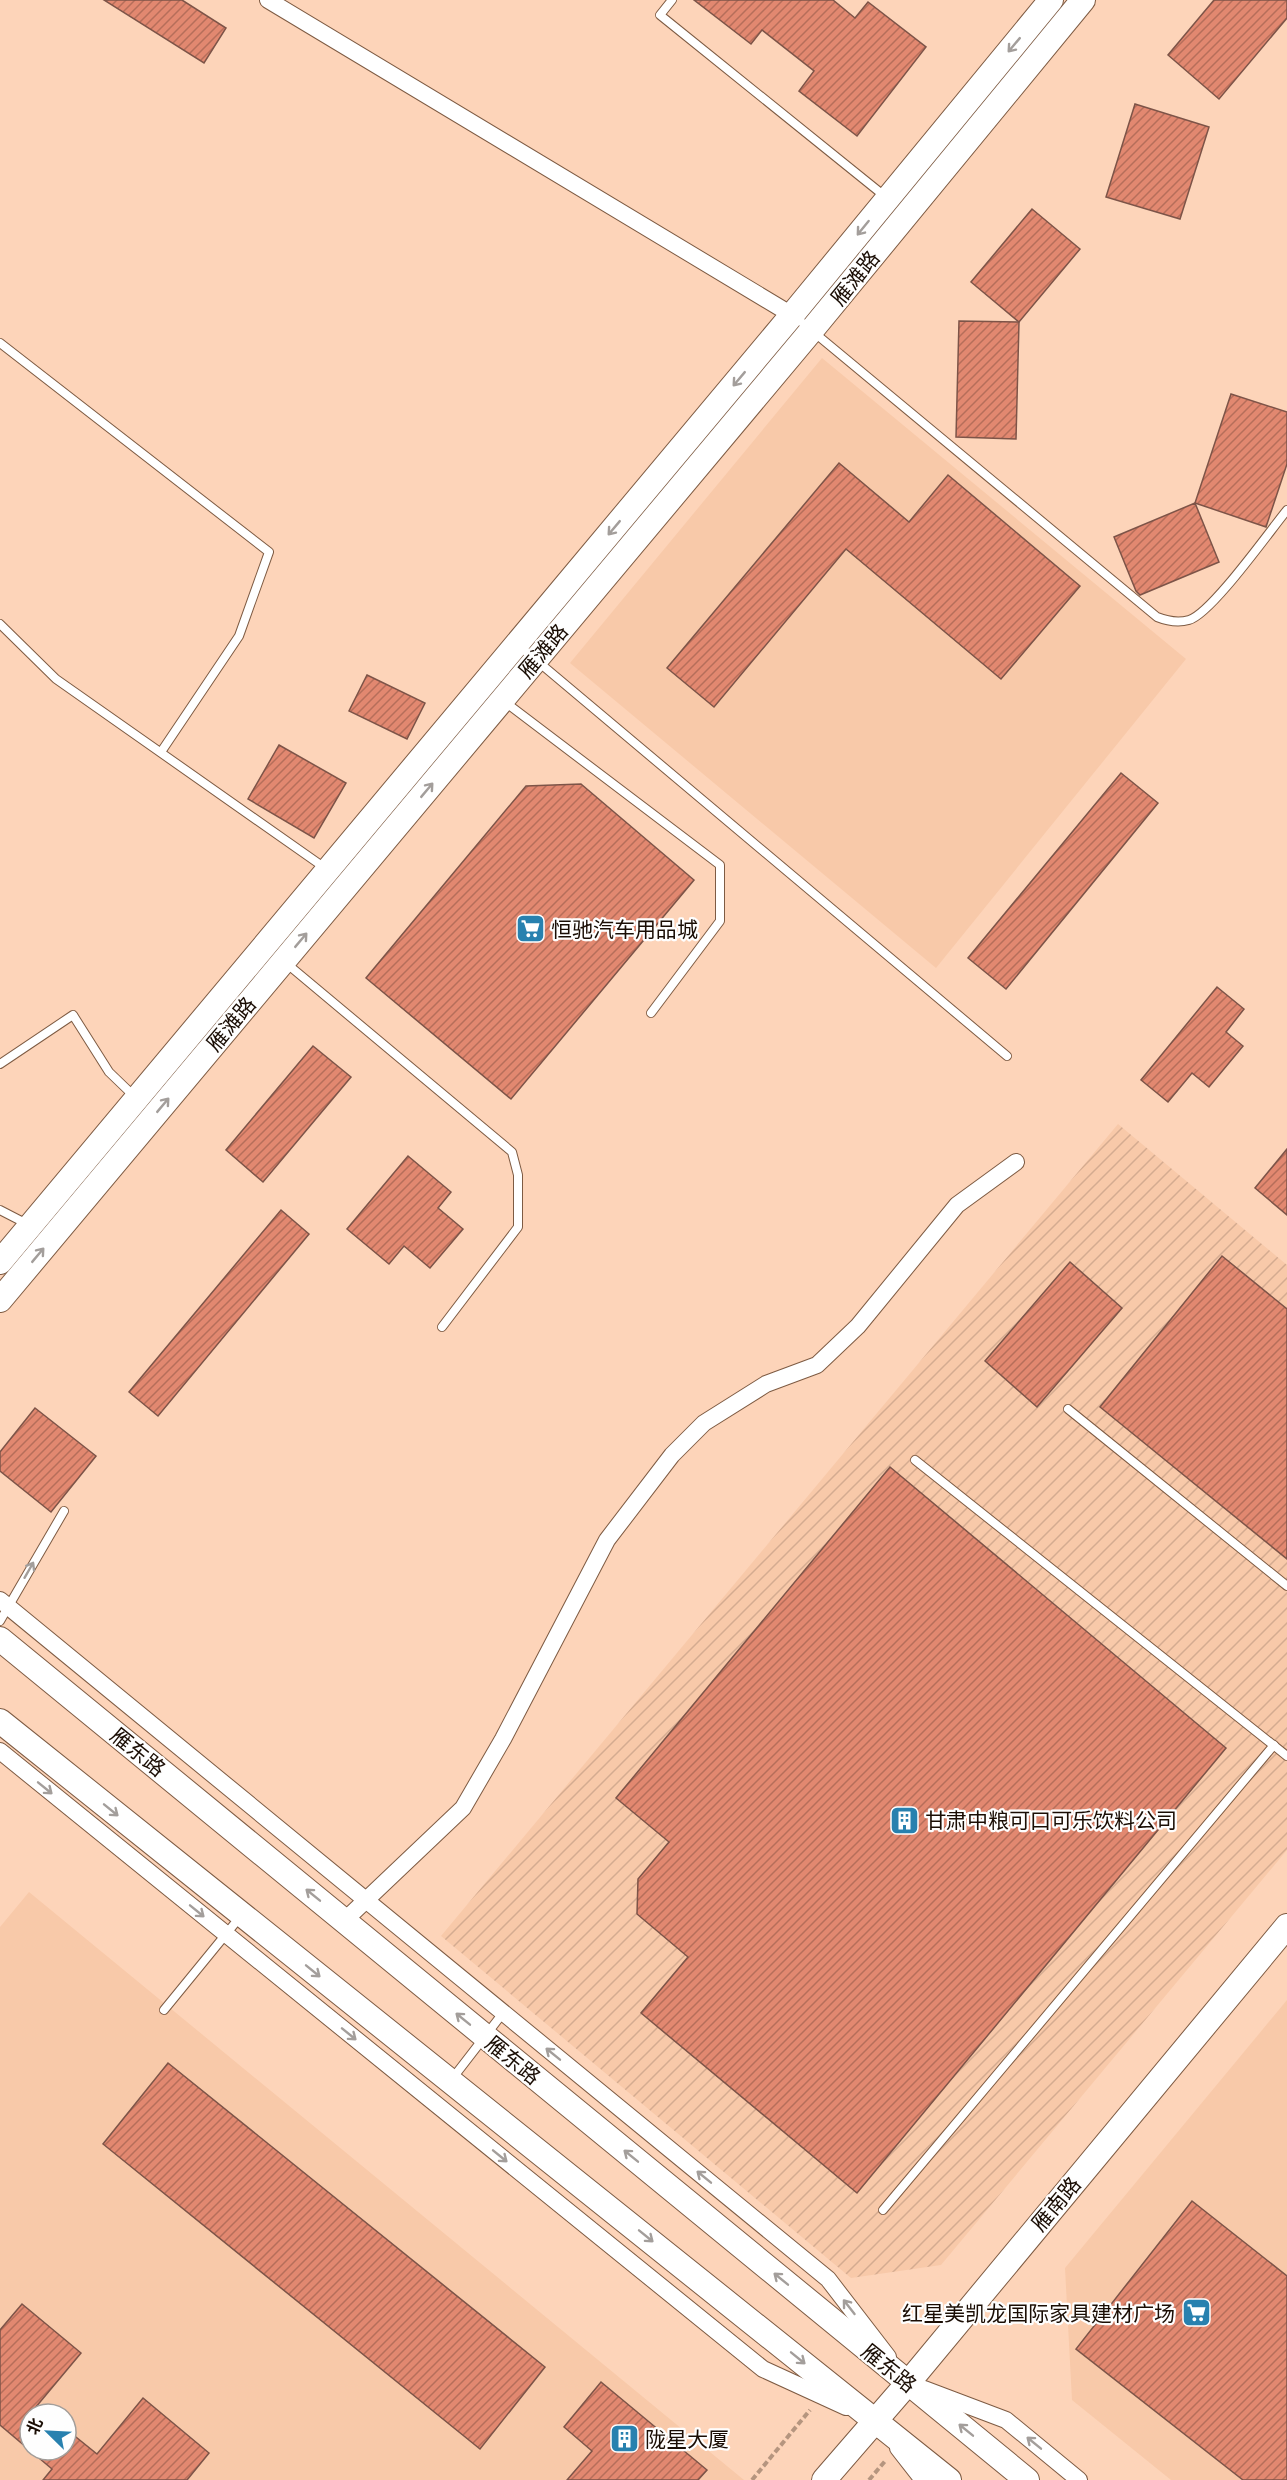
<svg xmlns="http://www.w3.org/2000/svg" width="1287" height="2480" font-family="Figtree,'Noto Sans SC',sans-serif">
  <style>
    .built { fill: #f8c9a9; fill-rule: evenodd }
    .industrial { fill: url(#industrial-furrows) }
    .building { fill: url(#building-hatch); stroke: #7d5448; stroke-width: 1.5 }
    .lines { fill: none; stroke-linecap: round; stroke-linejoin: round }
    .service-casing { stroke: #7e5b43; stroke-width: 10 }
    .minor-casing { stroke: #7e5b43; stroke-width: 18 }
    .secondary-casing { stroke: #7e5b43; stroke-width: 26 }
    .path { stroke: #b5957f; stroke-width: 4; stroke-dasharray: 6 3; stroke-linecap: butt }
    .service { stroke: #fff; stroke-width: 8 }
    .minor { stroke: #fff; stroke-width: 16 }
    .secondary { stroke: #fff; stroke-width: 24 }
    .oneway { stroke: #a39e9b }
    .labels { text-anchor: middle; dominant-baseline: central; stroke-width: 4.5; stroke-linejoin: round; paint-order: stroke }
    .street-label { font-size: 21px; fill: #1a0d04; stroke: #fefefe }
    .poi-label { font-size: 21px; fill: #1a0d04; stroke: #fefefe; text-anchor: start }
  </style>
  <defs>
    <pattern id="industrial-furrows" width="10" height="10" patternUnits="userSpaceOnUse" patternTransform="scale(1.5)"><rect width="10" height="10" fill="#f8c9a9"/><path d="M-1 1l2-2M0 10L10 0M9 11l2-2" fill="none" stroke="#d4ab90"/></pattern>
    <pattern id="building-hatch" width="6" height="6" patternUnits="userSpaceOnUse" patternTransform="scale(1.5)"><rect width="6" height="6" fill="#e28870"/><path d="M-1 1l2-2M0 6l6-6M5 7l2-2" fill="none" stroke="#b66e5a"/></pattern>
  </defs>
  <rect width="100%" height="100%" fill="#fdd4b9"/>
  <g class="built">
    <polygon points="822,358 1186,659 936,968 570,663"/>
    <path d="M29,1892L744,2480H0V1927ZM30,2414H66V2450H30Z"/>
    <polygon points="1287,2000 1287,2480 1171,2480 1072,2400 1065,2268"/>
  </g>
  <polygon class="industrial" points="1118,1124 1287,1265 1287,1850 941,2265 851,2278 441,1936"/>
  <g class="building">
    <polygon points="104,0 182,0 226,28 204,63"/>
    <polygon points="694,0 833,0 855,18 868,2 926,47 857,136 799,91 814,71 762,30 751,44"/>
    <polygon points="1214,0 1287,0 1287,18 1219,99 1168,55"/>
    <polygon points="1135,104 1209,127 1180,219 1106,197"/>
    <polygon points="1032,209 1080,249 1019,322 971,282"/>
    <polygon points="959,321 1019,322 1016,439 956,437"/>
    <polygon points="1231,394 1287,412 1287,464 1266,527 1195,503"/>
    <polygon points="839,463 909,522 948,475 1080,586 1001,679 846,549 714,707 667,668"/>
    <polygon points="1195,503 1219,562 1140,595 1136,591 1114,537"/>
    <polygon points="367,675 425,703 407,739 349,711"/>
    <polygon points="279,745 346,783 314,838 248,799"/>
    <polygon points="1121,773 1158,803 1006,989 968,958"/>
    <polygon points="581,784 694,880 511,1099 366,978 526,786"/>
    <polygon points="1217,987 1244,1009 1226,1032 1243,1046 1209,1087 1192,1073 1168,1102 1141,1080"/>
    <polygon points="313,1046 351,1077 263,1182 226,1150"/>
    <polygon points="1287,1149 1287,1215 1255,1188"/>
    <polygon points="408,1156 451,1192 438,1208 463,1229 430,1268 404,1246 389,1264 347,1229"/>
    <polygon points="281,1210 309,1234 158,1416 129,1392"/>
    <polygon points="1222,1256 1287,1309 1287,1559 1100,1407"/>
    <polygon points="1070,1262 1122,1308 1037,1407 985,1361"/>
    <polygon points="35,1408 96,1456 51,1512 0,1471 0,1452"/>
    <polygon points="890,1467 1226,1748 857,2193 641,2013 688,1957 637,1914 638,1879 669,1842 616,1798"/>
    <polygon points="168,2063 545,2367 480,2449 103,2144"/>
    <polygon points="1192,2201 1287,2276 1287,2480 1243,2480 1076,2349"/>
    <polygon points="22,2304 81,2353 30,2414 30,2450 66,2450 66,2429 97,2454 143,2398 209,2453 187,2480 43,2480 52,2469 0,2425 0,2330"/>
    <polygon points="601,2382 707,2470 698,2480 567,2480 592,2451 564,2427"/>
  </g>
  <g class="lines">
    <defs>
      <g id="service">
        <polyline points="672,0 660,15 887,198"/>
        <path d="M793,315L1157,617C1167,621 1178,623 1189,620C1211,614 1269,532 1287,510"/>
        <polyline points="0,343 269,552 239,636 161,752"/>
        <polyline points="0,624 56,679 325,868"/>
        <polyline points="517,644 1007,1056"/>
        <polyline points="505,702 720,865 720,921 651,1013"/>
        <polyline points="286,963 512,1152 518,1175 518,1227 442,1327"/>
        <polyline points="0,1064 73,1015 109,1072 136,1098"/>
        <polyline points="0,1210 29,1225"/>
        <polyline points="1068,1409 1287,1586"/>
        <polyline points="915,1460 1287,1756"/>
        <polyline points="0,1621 64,1511"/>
        <polyline points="164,2010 240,1917"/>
        <polyline points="452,2079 503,2013"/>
        <polyline points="883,2210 1274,1745"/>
      </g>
      <g id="minor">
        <polyline points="268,0 792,315"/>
        <polyline points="0,1600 828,2279 888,2357"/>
        <polyline points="0,1751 763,2369 846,2407"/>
        <polyline points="344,1921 463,1808 503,1739 607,1540 672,1455 704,1423 766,1384 817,1365 858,1326 957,1205 1016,1162"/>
        <polyline points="924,2389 1006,2420 1079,2480"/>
        <polyline points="898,2448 923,2480"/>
      </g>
      <g id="secondary">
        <polyline points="0,1262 792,315 1051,0"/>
        <polyline points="0,1300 811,331 1083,0"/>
        <polyline points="0,1639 1027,2480"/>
        <polyline points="0,1721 949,2480"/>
        <polyline points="824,2480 908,2383 1287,1926"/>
      </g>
    </defs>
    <use href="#service" class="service-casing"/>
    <use href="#minor" class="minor-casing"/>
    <use href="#secondary" class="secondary-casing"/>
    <g class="path">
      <polyline points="752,2480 810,2410"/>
      <polyline points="869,2480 886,2460"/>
    </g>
    <use href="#service" class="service"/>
    <use href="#minor" class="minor"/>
    <use href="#secondary" class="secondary"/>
  </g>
  <defs><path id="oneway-shaft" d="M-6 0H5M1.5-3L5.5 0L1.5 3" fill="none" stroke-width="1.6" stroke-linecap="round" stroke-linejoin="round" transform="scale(1.5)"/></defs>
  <g class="oneway">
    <use href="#oneway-shaft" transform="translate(1014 45) rotate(130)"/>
    <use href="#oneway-shaft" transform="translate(863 228) rotate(129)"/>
    <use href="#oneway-shaft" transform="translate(739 379) rotate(130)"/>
    <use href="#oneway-shaft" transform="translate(614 528) rotate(130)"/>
    <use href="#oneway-shaft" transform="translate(427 790) rotate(-50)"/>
    <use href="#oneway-shaft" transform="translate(301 940) rotate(-50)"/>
    <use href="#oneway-shaft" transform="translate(163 1105) rotate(-50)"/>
    <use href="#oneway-shaft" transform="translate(38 1255) rotate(-50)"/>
    <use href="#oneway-shaft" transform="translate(29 1570) rotate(-60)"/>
    <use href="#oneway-shaft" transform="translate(45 1788) rotate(39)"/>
    <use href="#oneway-shaft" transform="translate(111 1810) rotate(39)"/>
    <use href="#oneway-shaft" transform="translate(313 1895) rotate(-141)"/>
    <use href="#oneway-shaft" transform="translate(197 1911) rotate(39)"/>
    <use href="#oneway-shaft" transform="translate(313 1971) rotate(39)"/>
    <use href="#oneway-shaft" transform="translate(463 2019) rotate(-141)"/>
    <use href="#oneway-shaft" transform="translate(349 2034) rotate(39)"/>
    <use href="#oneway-shaft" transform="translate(553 2054) rotate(-141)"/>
    <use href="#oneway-shaft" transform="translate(500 2156) rotate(39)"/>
    <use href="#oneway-shaft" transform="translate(631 2156) rotate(-141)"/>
    <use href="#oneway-shaft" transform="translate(704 2177) rotate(-141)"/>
    <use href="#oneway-shaft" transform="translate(646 2236) rotate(39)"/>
    <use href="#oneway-shaft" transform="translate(781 2279) rotate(-141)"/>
    <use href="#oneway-shaft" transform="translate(849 2307) rotate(-128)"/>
    <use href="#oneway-shaft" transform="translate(798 2358) rotate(39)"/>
    <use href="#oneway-shaft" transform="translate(966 2430) rotate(-141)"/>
    <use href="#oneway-shaft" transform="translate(1034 2443) rotate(-141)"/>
  </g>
  <defs>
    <symbol id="supermarket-square" viewBox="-11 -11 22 22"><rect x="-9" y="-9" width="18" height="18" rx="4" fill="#2881af" stroke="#fefefe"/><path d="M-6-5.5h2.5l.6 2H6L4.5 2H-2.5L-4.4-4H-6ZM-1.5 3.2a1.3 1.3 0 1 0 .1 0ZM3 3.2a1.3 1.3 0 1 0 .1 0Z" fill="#fff"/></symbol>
    <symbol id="building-square" viewBox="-11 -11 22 22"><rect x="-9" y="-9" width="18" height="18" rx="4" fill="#2881af" stroke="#fefefe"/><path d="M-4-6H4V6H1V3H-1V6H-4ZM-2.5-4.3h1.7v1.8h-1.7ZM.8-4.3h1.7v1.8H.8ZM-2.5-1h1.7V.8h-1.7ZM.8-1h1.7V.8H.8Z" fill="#fff"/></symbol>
  </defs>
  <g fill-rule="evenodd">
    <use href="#supermarket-square" x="514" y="912" width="33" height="33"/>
    <use href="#building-square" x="888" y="1804" width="33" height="33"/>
    <use href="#supermarket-square" x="1180" y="2296" width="33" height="33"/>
    <use href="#building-square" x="608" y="2422" width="33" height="33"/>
  </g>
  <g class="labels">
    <g class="street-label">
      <text transform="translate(855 278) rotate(-51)">雁滩路</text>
      <text transform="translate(543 651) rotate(-50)">雁滩路</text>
      <text transform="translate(231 1024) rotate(-50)">雁滩路</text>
      <text transform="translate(138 1752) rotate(39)">雁东路</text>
      <text transform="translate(513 2060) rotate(39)">雁东路</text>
      <text transform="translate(1056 2204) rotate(-50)">雁南路</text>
      <text transform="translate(889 2368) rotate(39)">雁东路</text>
    </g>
    <g class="poi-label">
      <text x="551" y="929">恒驰汽车用品城</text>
      <text x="925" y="1820">甘肃中粮可口可乐饮料公司</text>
      <text x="1175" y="2313" text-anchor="end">红星美凯龙国际家具建材广场</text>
      <text x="645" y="2439">陇星大厦</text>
    </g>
  </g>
  <g transform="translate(48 2432) rotate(294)"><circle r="28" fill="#fefefe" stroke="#a39e9a" stroke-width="1.5"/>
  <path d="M0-4.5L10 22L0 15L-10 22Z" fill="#2881af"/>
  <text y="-9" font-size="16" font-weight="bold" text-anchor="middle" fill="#1a0d04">北</text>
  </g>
</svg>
